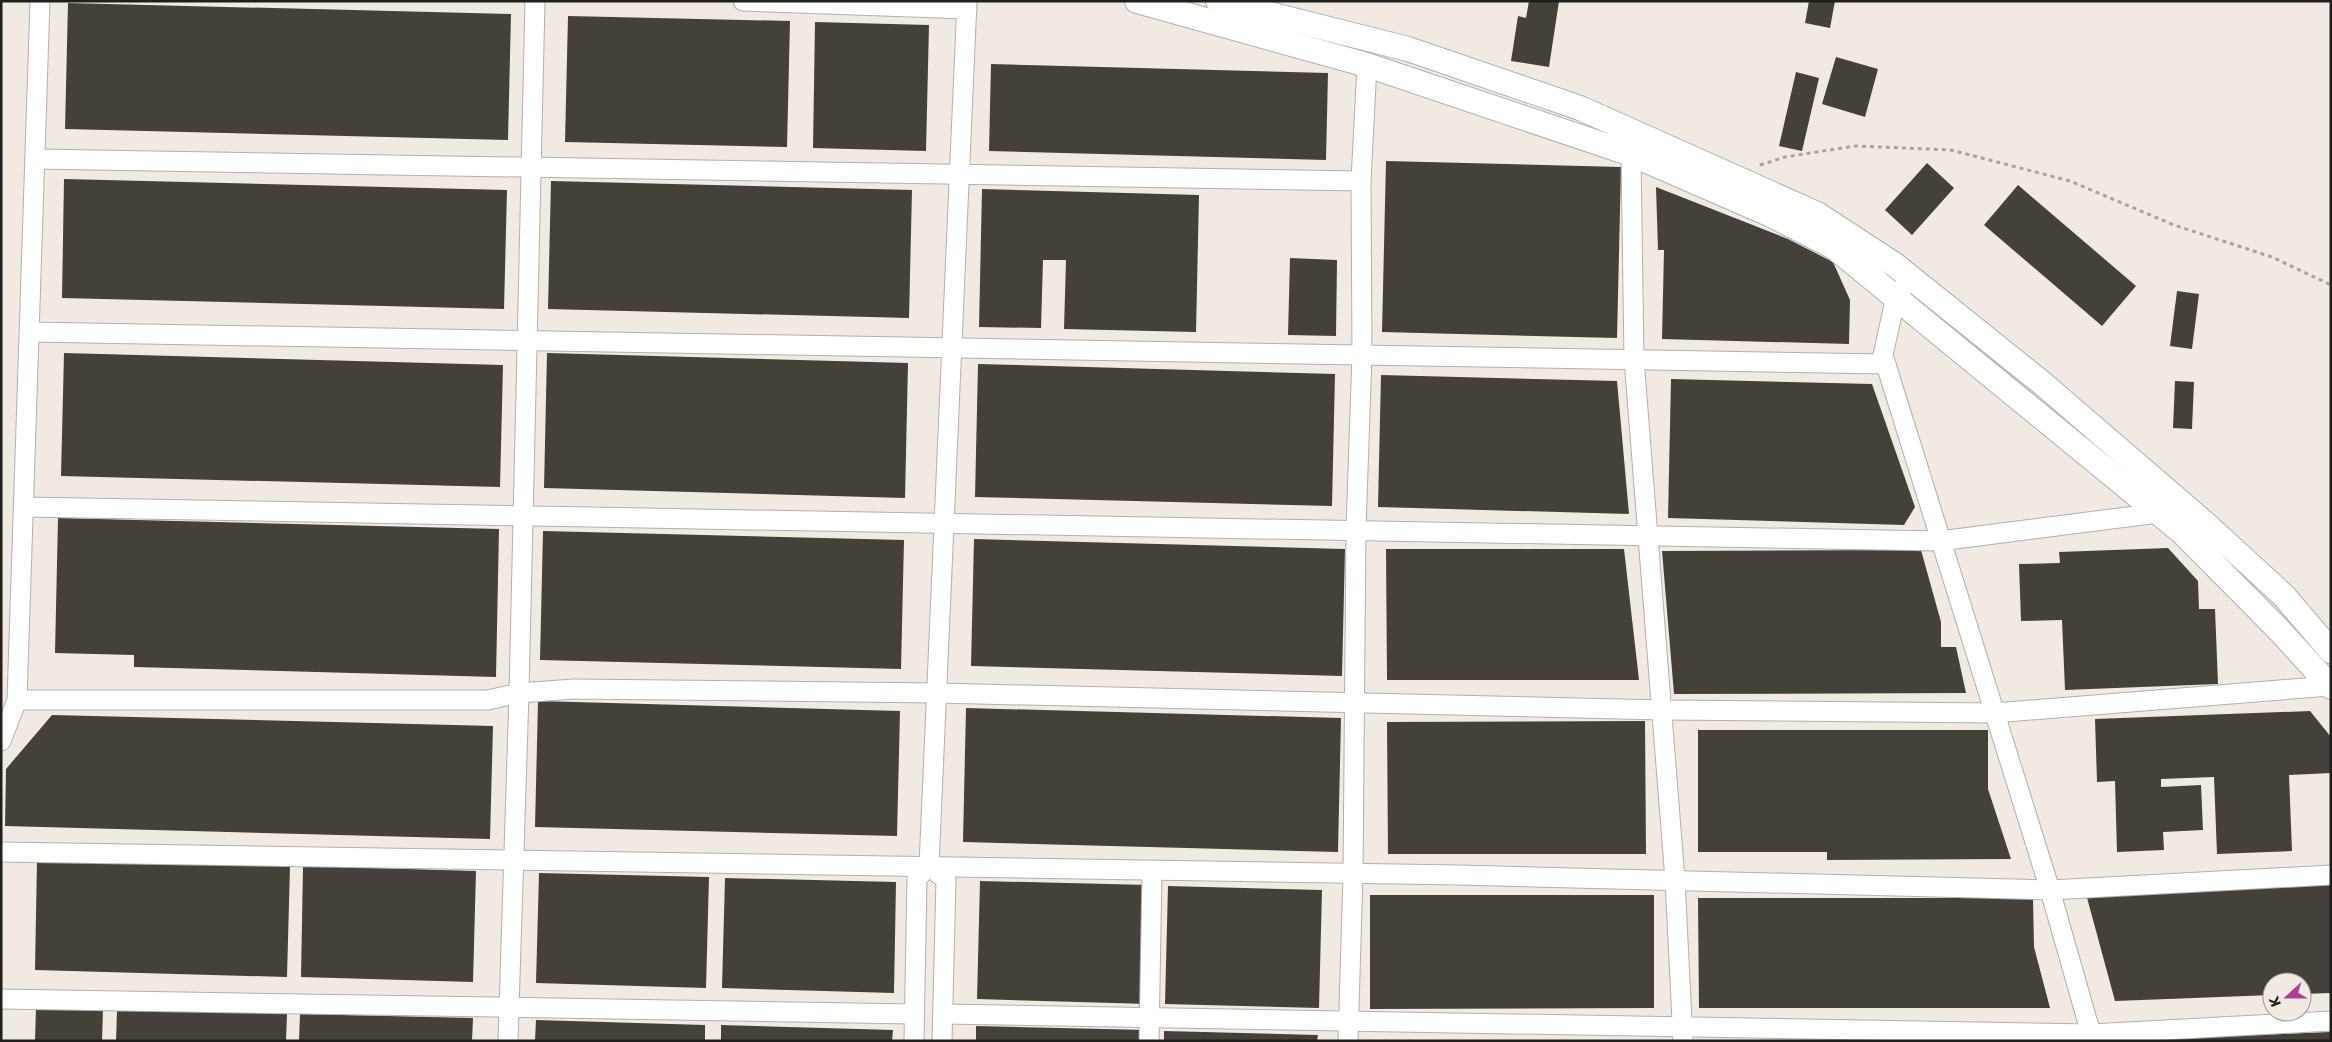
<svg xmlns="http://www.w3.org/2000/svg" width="2332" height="1042" font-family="Jost,sans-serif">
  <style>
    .building { fill: #45403a }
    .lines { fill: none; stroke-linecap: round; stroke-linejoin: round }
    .minor-casing { stroke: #b4afa8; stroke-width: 21 }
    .major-casing { stroke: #b4afa8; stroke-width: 26 }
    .path { stroke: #a8a39e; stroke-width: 3; stroke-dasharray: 4 4; stroke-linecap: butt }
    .minor { stroke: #fff; stroke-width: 19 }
    .major { stroke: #fff; stroke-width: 24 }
  </style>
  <rect width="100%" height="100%" fill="#f0eae3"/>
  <g class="building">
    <polygon points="1529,1 1559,1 1549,67 1511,61 1518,16 1526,18"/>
    <polygon points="1809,1 1835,1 1830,28 1805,23"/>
    <polygon points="68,3 511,14 508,140 65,129"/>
    <polygon points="568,16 790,21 787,147 565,142"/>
    <polygon points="815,22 929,25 926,151 813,148"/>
    <polygon points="1836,57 1878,69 1865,117 1822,104"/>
    <polygon points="991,64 1328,73 1326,160 989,151"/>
    <polygon points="1796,72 1819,78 1802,151 1779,146"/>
    <polygon points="1386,161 1621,167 1617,338 1382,332"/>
    <polygon points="1927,163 1954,188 1912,235 1885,210"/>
    <polygon points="64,179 507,190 504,309 62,298"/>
    <polygon points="551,181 912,190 909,318 548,309"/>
    <polygon points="2018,185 2136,286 2102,326 1984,225"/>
    <polygon points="1656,187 1788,239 1833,262 1850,300 1849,344 1662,339 1664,250 1658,250"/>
    <polygon points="982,189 1199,195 1196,332 1064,329 1066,260 1043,260 1041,328 979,327"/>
    <polygon points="1290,258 1337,260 1336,336 1288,335"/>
    <polygon points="2177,291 2199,294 2192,349 2170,346"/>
    <polygon points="64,353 503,365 500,487 61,476"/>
    <polygon points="547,353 908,363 905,498 544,488"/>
    <polygon points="978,364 1335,374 1332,506 975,497"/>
    <polygon points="1381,375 1617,381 1629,514 1378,507"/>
    <polygon points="1671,379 1872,384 1915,507 1904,525 1668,518"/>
    <polygon points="2175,381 2194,382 2192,429 2173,428"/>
    <polygon points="58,518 499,529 496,677 134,667 134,655 55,653"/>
    <polygon points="543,531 904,540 901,669 540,660"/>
    <polygon points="974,539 1345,549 1342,676 971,666"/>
    <polygon points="2168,548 2198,581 2199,609 2215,609 2218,684 2065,690 2062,620 2021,621 2019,564 2060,563 2059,552"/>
    <polygon points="1386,549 1624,549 1639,680 1387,680"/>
    <polygon points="1921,550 1941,622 1941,647 1956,647 1966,693 1674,694 1662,551"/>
    <polygon points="538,701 900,711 897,836 535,827"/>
    <polygon points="966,708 1341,718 1338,852 963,842"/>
    <polygon points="2310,711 2331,737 2331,773 2289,775 2292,851 2217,854 2214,777 2161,779 2161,787 2201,785 2203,830 2163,832 2164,850 2117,852 2115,781 2097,782 2095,719"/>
    <polygon points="52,715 493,726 490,839 5,826 6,769"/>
    <polygon points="1645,721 1646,854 1388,854 1387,722"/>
    <polygon points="1698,730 1988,730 1988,789 2011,859 1827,860 1827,852 1698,852"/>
    <polygon points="37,860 290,866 287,977 35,970"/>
    <polygon points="303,866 476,871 473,982 301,977"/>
    <polygon points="539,873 709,877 706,988 536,983"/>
    <polygon points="725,878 896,882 894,993 722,988"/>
    <polygon points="980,881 1150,885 1148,1004 977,999"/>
    <polygon points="2331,885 2331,993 2302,994 2302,982 2272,982 2272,995 2115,1001 2086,894"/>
    <polygon points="1168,886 1322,890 1319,1008 1165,1004"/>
    <polygon points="1370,895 1654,895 1654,1008 1370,1009"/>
    <polygon points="1698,898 2033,898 2034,947 2050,1008 1699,1008"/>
    <polygon points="36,1007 103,1009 102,1041 35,1041"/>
    <polygon points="117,1009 287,1014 286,1041 116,1041"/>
    <polygon points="300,1014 473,1018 472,1041 299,1041"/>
    <polygon points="536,1020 705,1025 705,1041 535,1041"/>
    <polygon points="721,1025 893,1030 892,1041 721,1041"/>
    <polygon points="976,1026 1147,1030 1147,1041 976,1041"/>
    <polygon points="1164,1031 1318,1035 1317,1041 1164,1041"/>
    <polygon points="2331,1032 2331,1041 2160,1041 2160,1039"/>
  </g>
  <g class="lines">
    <defs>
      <g id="minor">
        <polyline points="743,1 967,9"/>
        <polyline points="1631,154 1634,359 1675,880 1683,1041"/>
        <polyline points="35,159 1361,181"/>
        <polyline points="1902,289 1896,296 1883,355 2050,890 2093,1041"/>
        <polyline points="30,332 1886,364"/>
        <polyline points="24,507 1940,541 2158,513"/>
        <polyline points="17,700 488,700 519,693 574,689 937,693 1663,710 1994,713 2330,686"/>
        <polyline points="1,741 17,700 40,1"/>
        <polyline points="1,852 1459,875 2050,890 2331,875"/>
        <polyline points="929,866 946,880 942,1041"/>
        <polyline points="1,999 914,1014"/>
        <polyline points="943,1014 2091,1034 2331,1021"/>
        <polyline points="508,1041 519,693 535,1"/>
        <polyline points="914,1041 917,878 929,866 967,1"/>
        <polyline points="1149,1041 1152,871"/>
        <polyline points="1348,1041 1353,875 1356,529 1362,355 1361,181 1367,65"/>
      </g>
      <g id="major">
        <polyline points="1137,1 1367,65 1631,154 1769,214 1834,247 2183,533 2280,631 2331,687"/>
        <polyline points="1218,1 1408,49 1580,108 1817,214 1895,265 2042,383 2208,526 2284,596 2331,651"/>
      </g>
    </defs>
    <use href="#minor" class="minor-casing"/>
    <use href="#major" class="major-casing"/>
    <polyline class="path" points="1760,165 1785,157 1855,146 1951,150 2070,181 2174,225 2272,257 2331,285"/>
    <use href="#minor" class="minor"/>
    <use href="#major" class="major"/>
  </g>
  <rect width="2332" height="1042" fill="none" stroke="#211f1c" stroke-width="5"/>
  <g transform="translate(2287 997) rotate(249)"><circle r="24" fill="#f0eae3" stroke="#9d9993"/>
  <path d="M0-4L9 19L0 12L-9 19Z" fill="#b03c94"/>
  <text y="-8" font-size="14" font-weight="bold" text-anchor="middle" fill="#211f1c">K</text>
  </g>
</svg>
